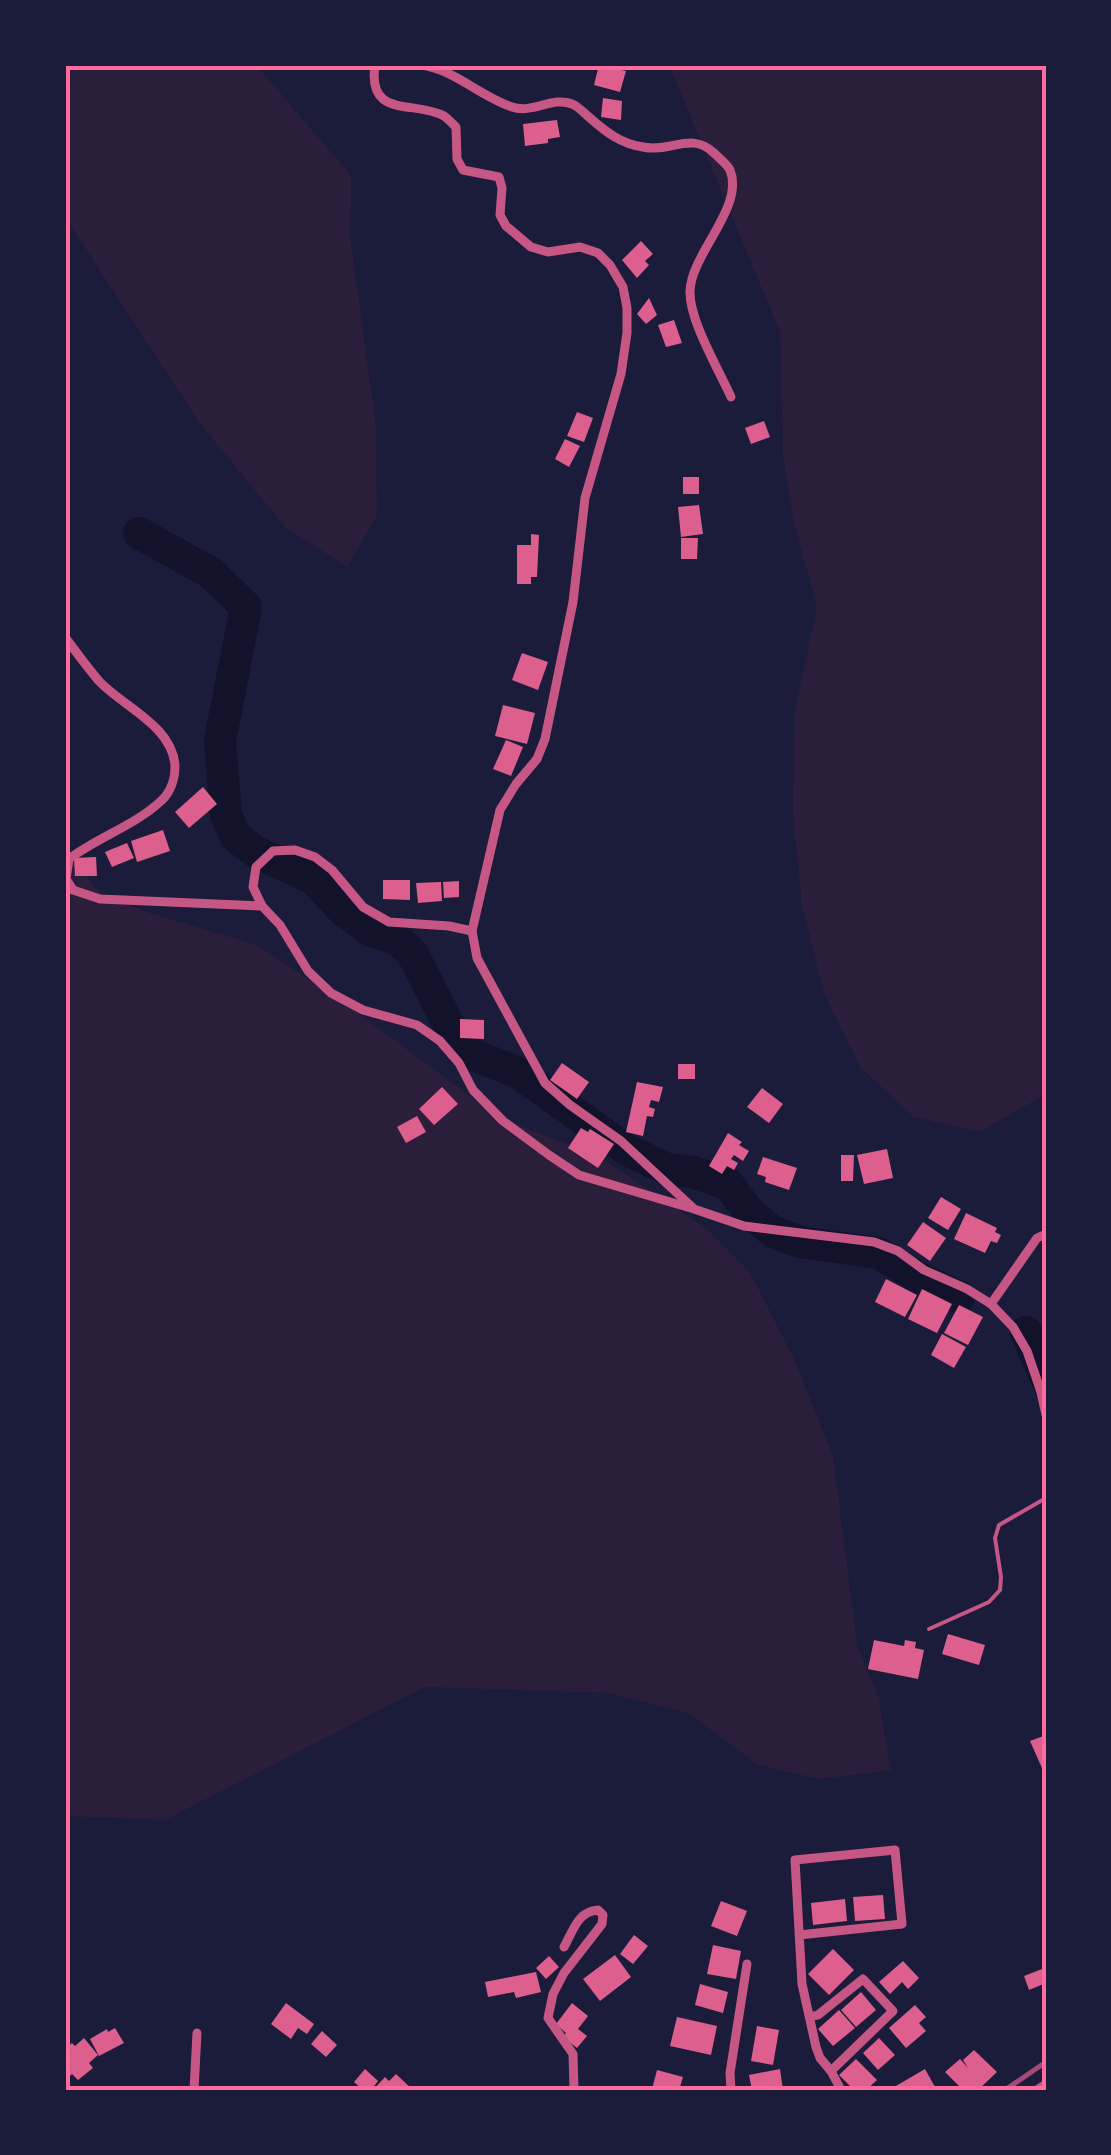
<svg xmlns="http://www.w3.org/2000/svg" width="1111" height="2155" font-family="'Fira Sans Condensed',sans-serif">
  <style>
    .green { fill: #2a1e3b }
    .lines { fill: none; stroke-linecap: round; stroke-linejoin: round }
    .river { stroke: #12122b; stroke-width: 32 }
    .building { fill: #dd5f8e }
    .service { stroke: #c65784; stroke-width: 4 }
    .minor { stroke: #c65784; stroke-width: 9 }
    .rail { stroke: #a44b75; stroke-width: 5 }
    .neatline { fill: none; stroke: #ff6b9d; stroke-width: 4 }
  </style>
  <rect width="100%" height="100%" fill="#1b1b3a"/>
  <g class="green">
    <polygon points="65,65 256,65 351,175 350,236 376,426 377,516 347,567 285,527 198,421 65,217"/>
    <polygon points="669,65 1046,65 1046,1094 980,1132 914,1117 861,1068 825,995 802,905 793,813 795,710 817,607 793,519 783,456 780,332"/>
    <polygon points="65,853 101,893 150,913 257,945 336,997 500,1118 600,1157 706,1228 750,1272 795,1361 833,1455 857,1646 877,1692 891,1770 819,1779 758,1765 688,1713 608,1693 425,1687 165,1820 65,1816"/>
  </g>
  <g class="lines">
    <g class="river">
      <polyline points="139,533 211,573 246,607 220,741 226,815 236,837 256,852 314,879 344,911 371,931 397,939 412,953 451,1029 473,1055 517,1072 627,1150 667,1169 693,1172 728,1184 749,1212 772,1231 800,1242 879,1253 919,1278 959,1297"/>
      <polyline points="1026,1332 1046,1378"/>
    </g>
  </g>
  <g class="building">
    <polygon points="599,65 626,71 620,92 594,85"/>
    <polygon points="603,98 622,101 621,120 601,117"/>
    <polygon points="557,120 560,137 548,139 548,143 525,146 523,124"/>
    <polygon points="641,241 653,254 645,261 649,265 637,278 622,260"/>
    <polygon points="649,298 657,315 646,324 637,314"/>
    <polygon points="674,320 682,343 666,347 658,325"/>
    <polygon points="577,412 593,418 584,442 567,436"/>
    <polygon points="764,421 770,437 751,444 745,428"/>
    <polygon points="565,439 580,446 569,467 555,459"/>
    <rect x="683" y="477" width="16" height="17"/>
    <polygon points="699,505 703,534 681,537 678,507"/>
    <polygon points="531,534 539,535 537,577 531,577 531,584 517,584 517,545 531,545"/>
    <polygon points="681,538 698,538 697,559 681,559"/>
    <polygon points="522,653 548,662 538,690 512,680"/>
    <polygon points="503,705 535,713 527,744 495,736"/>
    <polygon points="506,740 523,747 511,776 493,769"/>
    <polygon points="203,787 217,804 189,828 175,812"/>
    <polygon points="163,830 170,851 137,862 131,841"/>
    <polygon points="127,843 134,858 112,867 105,852"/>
    <polygon points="96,857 97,876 75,876 74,858"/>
    <polygon points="383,880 410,880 410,900 383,899"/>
    <polygon points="459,881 459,897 444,898 443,882"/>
    <polygon points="441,882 442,901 418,903 416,883"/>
    <polygon points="460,1019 484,1020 484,1039 460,1038"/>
    <polygon points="562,1063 589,1082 577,1099 550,1080"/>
    <rect x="678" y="1064" width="17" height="15"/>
    <polygon points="637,1082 663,1087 659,1102 651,1100 649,1107 655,1109 653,1117 647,1116 643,1136 626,1132"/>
    <polygon points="442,1087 458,1104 434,1125 419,1109"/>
    <polygon points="762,1088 783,1104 769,1123 747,1107"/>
    <polygon points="417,1116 426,1132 406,1143 397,1127"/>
    <polygon points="581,1128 588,1132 590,1129 614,1144 598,1168 568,1148"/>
    <polygon points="728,1133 742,1142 739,1145 749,1151 743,1161 734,1155 731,1159 738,1163 734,1170 727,1166 722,1174 709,1166"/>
    <polygon points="887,1149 893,1178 864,1184 857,1155"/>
    <polygon points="841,1155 854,1155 853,1181 841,1181"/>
    <polygon points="763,1157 797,1168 789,1190 765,1182 766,1177 757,1174"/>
    <polygon points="941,1197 961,1209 948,1230 928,1218"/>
    <polygon points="966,1213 997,1228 995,1232 1001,1235 997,1243 991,1241 985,1253 954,1239"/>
    <polygon points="923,1222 946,1238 930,1261 907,1245"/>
    <polygon points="886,1279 917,1295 905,1317 875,1302"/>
    <polygon points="922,1289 952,1304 937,1333 908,1319"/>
    <polygon points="959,1305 983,1317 968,1345 944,1333"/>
    <polygon points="942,1334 966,1347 954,1368 931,1355"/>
    <polygon points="948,1634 985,1645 979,1665 942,1654"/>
    <polygon points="874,1640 904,1646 905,1640 916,1642 915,1648 924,1650 918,1679 868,1669"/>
    <polygon points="1046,1735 1046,1777 1030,1741"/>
    <polygon points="883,1895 885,1919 855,1921 853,1897"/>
    <polygon points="845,1899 847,1921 813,1925 811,1903"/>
    <polygon points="721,1901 747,1911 737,1936 711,1926"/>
    <polygon points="634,1935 648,1946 633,1964 620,1954"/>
    <polygon points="713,1945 741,1951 736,1979 707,1974"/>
    <polygon points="833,1949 854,1970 829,1995 808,1974"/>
    <polygon points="615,1955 631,1977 600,2001 583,1979"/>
    <polygon points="549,1956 559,1967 546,1979 536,1968"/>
    <polygon points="903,1961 919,1978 908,1989 902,1982 890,1994 879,1982"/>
    <polygon points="1042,1969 1046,1983 1029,1990 1024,1976"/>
    <polygon points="536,1972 541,1992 516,1998 514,1992 488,1997 485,1982"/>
    <polygon points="700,1984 728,1992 723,2013 695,2005"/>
    <polygon points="861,1992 876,2010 856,2027 841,2010"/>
    <polygon points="286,2003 314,2024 307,2034 298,2028 291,2039 271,2024"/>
    <polygon points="572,2003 588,2016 578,2029 587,2036 577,2048 563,2037 566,2033 556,2024"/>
    <polygon points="915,2005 926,2017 919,2023 926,2031 906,2048 889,2028"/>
    <polygon points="839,2010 855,2028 833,2046 818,2029"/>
    <polygon points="677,2017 717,2026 711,2055 670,2046"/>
    <polygon points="757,2026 779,2030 773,2065 751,2061"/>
    <polygon points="115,2028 124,2043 99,2056 90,2039 107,2029 108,2032"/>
    <polygon points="322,2031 337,2045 326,2057 311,2044"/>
    <polygon points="84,2038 98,2055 89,2063 93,2068 78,2080 72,2074 68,2078 65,2075 65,2049 72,2043 75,2046"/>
    <polygon points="879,2038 895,2055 878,2070 863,2053"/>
    <polygon points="974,2050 997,2072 978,2090 963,2090 945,2072 960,2059 968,2068 963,2060"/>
    <polygon points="856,2059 877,2080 866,2090 854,2090 839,2075"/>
    <polygon points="365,2069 378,2081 371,2090 363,2090 354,2082"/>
    <polygon points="780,2069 783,2090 752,2090 749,2075"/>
    <polygon points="925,2069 935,2087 933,2090 889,2090"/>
    <polygon points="657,2070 683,2077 679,2090 652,2089"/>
    <polygon points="396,2074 413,2090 373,2090 385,2077 389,2081"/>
  </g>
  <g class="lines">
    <polyline class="service" points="929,1629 989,1602 1000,1590 1001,1577 995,1538 999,1525 1046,1498"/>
    <g class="minor">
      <path d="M375,65C367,119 414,100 444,116C447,118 453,124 456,127L457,159L463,170L499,177L502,188L500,215L506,226L531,247L548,252L580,247L598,253L610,265L623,287L627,308V333L621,374L585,498L573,602L545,739L537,759L516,784L500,810L472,931L449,926L389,922L363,907L332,870L315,857L295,850L273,851L256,867L253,887L262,906L280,925L308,971L331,993L363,1010L417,1025L440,1041L459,1063L473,1090L503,1121L549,1155L579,1175L694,1209L744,1226L874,1242L898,1251L924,1270L967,1289L991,1304L1013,1327L1027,1351L1041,1392L1046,1415"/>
      <path d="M422,65C455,70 481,97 512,107C533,114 553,96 572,104C578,106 585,114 590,118C606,132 621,144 643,147C671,153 691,131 714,153C719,158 727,164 730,170C745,207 691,254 690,291C689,320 719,370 731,397"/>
      <path d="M65,637C76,652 87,667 99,681C122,706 173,726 175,766C175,778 171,792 161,801C134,826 98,837 69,859L66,879L73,890L100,899L262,906"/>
      <polyline points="472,931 477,958 545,1083 570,1105 621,1141 692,1207"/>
      <polyline points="991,1304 1037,1238 1046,1234"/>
      <polyline points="799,1935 902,1924 895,1850 795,1860 802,1984 816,2047 820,2058 831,2071"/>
      <path d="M564,1947C573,1931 578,1911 598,1910L603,1915L602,1924L564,1973L553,1994L548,2018L573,2054L574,2090"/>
      <polyline points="810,2017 818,2015 863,1979 893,2011 831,2071 841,2090"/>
      <polyline points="194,2090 197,2033"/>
      <polyline points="731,2090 730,2073 747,1964"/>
      <polyline points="1037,2090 1046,2084"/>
    </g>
    <polyline class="rail" points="1005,2090 1046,2062"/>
  </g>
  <rect width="1111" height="2155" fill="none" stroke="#1b1b3a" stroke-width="135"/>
  <rect x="68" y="68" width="976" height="2020" class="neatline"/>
</svg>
